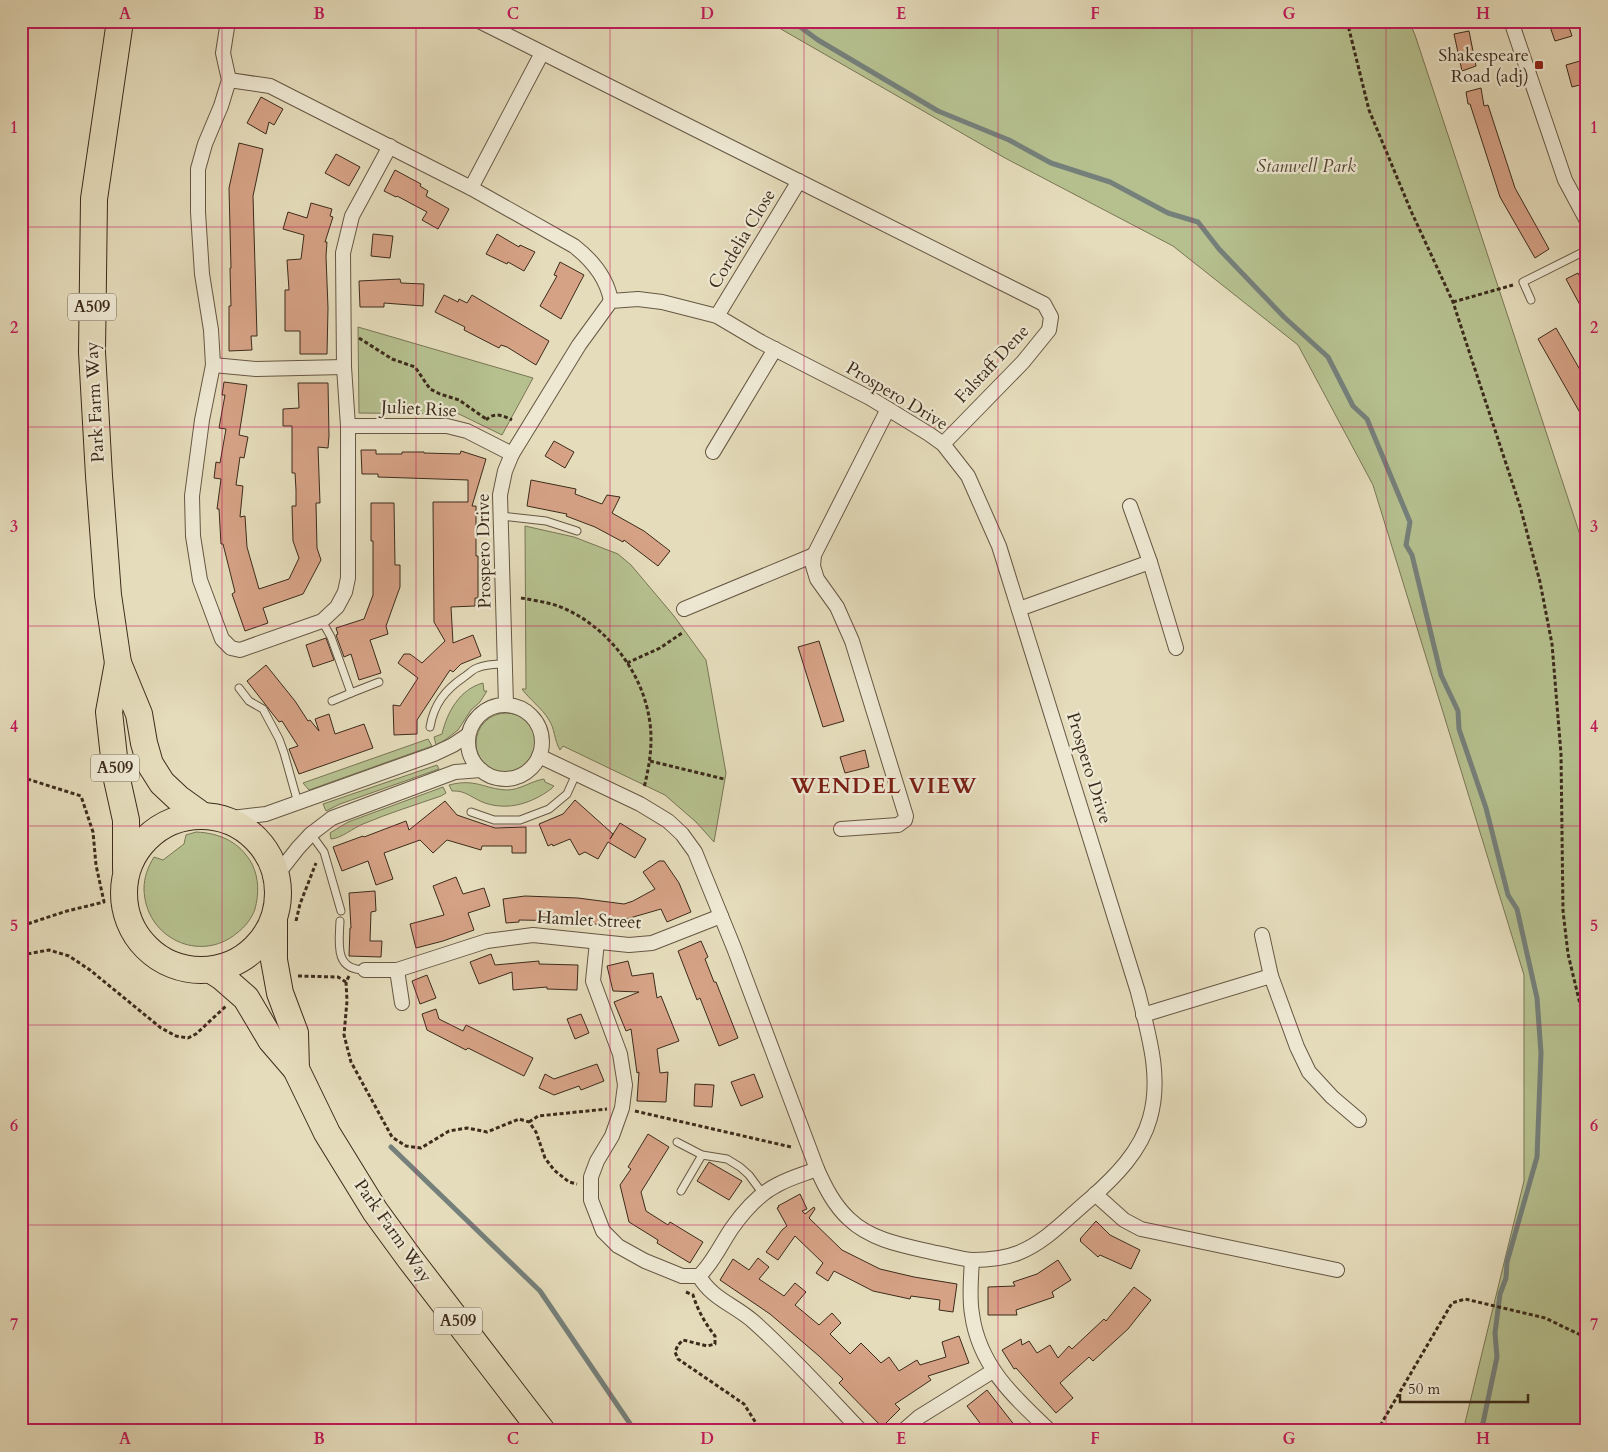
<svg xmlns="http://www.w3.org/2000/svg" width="1608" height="1452" font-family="Cardo,serif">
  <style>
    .green { fill: #b6c08f; stroke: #797655 }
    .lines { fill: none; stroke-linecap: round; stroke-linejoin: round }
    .stream { stroke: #75807b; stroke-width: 5 }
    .building { fill: #d6a286; stroke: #3c2b1b }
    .lane-casing { stroke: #665743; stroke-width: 9 }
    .street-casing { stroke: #665743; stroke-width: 16 }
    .highway-casing { stroke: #3c2b1b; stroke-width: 28 }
    .path { stroke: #3c2b1b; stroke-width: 3; stroke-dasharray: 4 2.5; stroke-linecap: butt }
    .lane { stroke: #eee8d3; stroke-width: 7 }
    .street { stroke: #eee8d3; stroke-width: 14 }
    .highway { stroke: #e5dcbb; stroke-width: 26 }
    .grid { fill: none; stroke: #c2185b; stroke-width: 1; stroke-opacity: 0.55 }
    .poi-dot { fill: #8f2418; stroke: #eee8d3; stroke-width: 2 }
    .labels { text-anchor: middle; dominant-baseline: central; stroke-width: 4.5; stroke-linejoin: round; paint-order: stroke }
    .shield { fill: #eee8d3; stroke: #716452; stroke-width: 1 }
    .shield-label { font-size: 16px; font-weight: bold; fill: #3c2b1b }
    .poi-label { font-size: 18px; fill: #3c2b1b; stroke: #eee8d3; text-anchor: end }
    .park-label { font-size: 18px; font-style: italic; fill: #544932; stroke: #eee8d3 }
    .street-label { font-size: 18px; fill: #3c2b1b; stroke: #eee8d3 }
    .district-label { font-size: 22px; font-weight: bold; letter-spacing: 1px; fill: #7a1f14; stroke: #eee8d3 }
    .neatline { fill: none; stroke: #c2185b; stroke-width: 2 }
    .grid-label { font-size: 16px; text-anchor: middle; font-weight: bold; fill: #c2185b }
  </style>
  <rect width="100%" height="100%" fill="#e5dcbb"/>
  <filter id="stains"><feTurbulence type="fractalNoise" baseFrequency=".004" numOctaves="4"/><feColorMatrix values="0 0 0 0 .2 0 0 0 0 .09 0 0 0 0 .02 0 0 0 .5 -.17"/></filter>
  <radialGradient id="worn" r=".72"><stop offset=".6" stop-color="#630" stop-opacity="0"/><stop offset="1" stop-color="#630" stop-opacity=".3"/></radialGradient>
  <g class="green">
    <polygon points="767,21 1409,21 1415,35 1587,556 1587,1431 1463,1431 1524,1181 1524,975 1373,485 1298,345 1173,246 1005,158"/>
    <polygon points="358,327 533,378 502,435 459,414 359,413"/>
    <path d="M525,526L574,537L618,554L631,565L674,616L706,660L726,773L714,842L696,822L665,795L563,746L560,750C554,740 555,729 549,720C542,708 530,700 522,689H526Z"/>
    <path d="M483,683L484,691H487L480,702L471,710L458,730L445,740L436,745L434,737L442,734C447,712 460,689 483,683Z"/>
    <circle cx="506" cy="743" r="30"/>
    <polygon points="428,739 432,746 309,790 303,783"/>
    <polygon points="437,765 439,769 340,804 326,811 323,804"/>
    <path d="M544,779L545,782L554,786L551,789C532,803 509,811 485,803C473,799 466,790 452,791L449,785C476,778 484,789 507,790C520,790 531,781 544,779Z"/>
    <path d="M443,787L446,793L441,796C415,805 389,813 363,824C353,828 342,838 331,839L330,833L348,822Z"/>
    <path d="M196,832C220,833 240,842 252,864C259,878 259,894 255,909C252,918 245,927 237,933C200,964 145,938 144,889C144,877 148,867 154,857L163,860L184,844L186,835Z"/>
  </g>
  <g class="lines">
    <g class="stream">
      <polyline points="792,21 818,40 938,111 1009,140 1051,163 1110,182 1168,213 1198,222 1219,249 1284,317 1328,357 1353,406 1367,419 1410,522 1406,545 1412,555 1441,675 1458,711 1459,729 1486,808 1508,895 1517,909 1537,998 1541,1053 1537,1157 1507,1262 1506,1278 1500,1294 1495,1333 1497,1357 1483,1423 1478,1431"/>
      <polyline points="391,1147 540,1291 635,1431"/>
    </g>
  </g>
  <g class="building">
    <polygon points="1548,21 1567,21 1572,36 1555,41"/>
    <polygon points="1469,31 1476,66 1462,71 1454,34"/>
    <polygon points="1587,59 1587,83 1572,87 1566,65"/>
    <polygon points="1481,88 1484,106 1488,105 1515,188 1549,249 1535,258 1500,197 1470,104 1468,104 1466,92"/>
    <polygon points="261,97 283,109 274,125 269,122 266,134 247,123"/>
    <polygon points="239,143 263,149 253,196 257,336 251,336 252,350 229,351 229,306 231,306 230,268 231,268 229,188"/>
    <polygon points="336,154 360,167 349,186 325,173"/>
    <polygon points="395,170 421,184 420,186 428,191 426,196 449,209 438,229 422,220 427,212 397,196 396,197 384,191"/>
    <polygon points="311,203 332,209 330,216 333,217 325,242 327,242 326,256 328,308 327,354 300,354 300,331 285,331 285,290 289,290 287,260 301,259 304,235 283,229 288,212 307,218"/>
    <polygon points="373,234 393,236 390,258 371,256"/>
    <polygon points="497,234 519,247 520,245 535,252 524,271 508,262 507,264 486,254"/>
    <polygon points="560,262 584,275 561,319 540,306 557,276 554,275"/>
    <polygon points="1578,273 1587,290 1587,318 1566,279"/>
    <polygon points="400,279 401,283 424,284 423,306 384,303 384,307 360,307 359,281"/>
    <polygon points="444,295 458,302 459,299 467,303 472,295 549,341 536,365 507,347 501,345 499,348 464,330 465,327 435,312"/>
    <polygon points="1556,328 1587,382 1587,425 1538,339"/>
    <polygon points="224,382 247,385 239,435 248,437 244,458 240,457 236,485 243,486 240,517 245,516 247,547 259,589 289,579 299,558 293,541 292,506 296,506 296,490 295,473 292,473 292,426 283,426 283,409 299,408 298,383 328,383 329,436 328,448 318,447 320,503 316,503 317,548 321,560 303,594 263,608 268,623 245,631 232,594 235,592 223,544 221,544 219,509 217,509 221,479 214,478 216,462 220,463 226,429 219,428 225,395 222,395"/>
    <polygon points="554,441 574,452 565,468 545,456"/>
    <polygon points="361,450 376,450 376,454 402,454 402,452 424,452 424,453 460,454 461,451 486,459 472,506 476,506 476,556 478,556 478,598 475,598 475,606 451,607 453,643 473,635 481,656 461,664 453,672 450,670 417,720 417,734 394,735 393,705 400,706 418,678 398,663 404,654 410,654 422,663 445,641 434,622 433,502 468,502 468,480 378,477 378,474 362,474"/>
    <polygon points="531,480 576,489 575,494 602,504 607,495 620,497 612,513 644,531 670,551 658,566 624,540 623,542 595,527 566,516 567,514 527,506"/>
    <polygon points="371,503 394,503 395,565 400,565 400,587 386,626 388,634 370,640 381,673 359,680 351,654 344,657 336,635 338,634 336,628 364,619 373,595 373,541 371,541"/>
    <polygon points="326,638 334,660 313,667 306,645"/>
    <polygon points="819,641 844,721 823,727 798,647"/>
    <polygon points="266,665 295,701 308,721 310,720 319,731 315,719 329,714 335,734 364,724 373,748 299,774 289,749 298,746 282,721 279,722 247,681"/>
    <polygon points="865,750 869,767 845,773 840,757"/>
    <polygon points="575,800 613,834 610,839 620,823 646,839 635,858 608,842 598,859 585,852 579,855 570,839 553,846 552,844 548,846 539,824 563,814"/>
    <polygon points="445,801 457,815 495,828 526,827 526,853 512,853 512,846 482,846 481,850 447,840 433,853 420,840 384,853 393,879 376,885 368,861 342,871 333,847 363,836 364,837 406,821 409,830"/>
    <polygon points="659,861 664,861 679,883 691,912 667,922 661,909 616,922 616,927 574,921 519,920 519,922 506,923 503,899 525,896 578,898 624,904 633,901 655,889 643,872"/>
    <polygon points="456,877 463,894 484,888 490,906 468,913 474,930 443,941 416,948 410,924 444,915 433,886"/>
    <polygon points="375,891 376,911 371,912 370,941 382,941 381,957 349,956 350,928 351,928 349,893"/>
    <polygon points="701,941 708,957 705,959 714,982 716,982 738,1038 719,1046 700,998 697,1000 678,951"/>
    <polygon points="491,954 495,965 539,961 539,964 578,965 577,990 547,989 547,987 513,990 512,972 479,984 470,962"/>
    <polygon points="628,961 632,976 653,973 657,998 661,996 679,1041 657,1049 660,1073 668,1072 666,1102 637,1101 639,1072 637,1073 631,1029 626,1031 614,1002 639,992 613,991 607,966"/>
    <polygon points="427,975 436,998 420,1004 412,981"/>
    <polygon points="436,1009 439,1019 463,1031 466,1025 533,1058 524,1076 468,1048 466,1050 427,1030 422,1014"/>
    <polygon points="581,1014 589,1033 575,1039 567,1019"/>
    <polygon points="597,1064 604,1081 581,1090 579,1086 554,1095 539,1088 545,1074 554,1079"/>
    <polygon points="754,1074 763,1097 741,1106 731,1082"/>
    <polygon points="695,1084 714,1085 712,1107 694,1106"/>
    <polygon points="648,1134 669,1147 641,1192 646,1211 668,1225 670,1222 703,1242 690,1263 657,1243 658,1240 629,1222 620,1185 631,1169 628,1167"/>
    <polygon points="709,1162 742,1181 729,1200 697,1181"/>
    <polygon points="800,1194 807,1209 802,1211 805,1214 814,1207 815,1209 809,1218 842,1250 880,1269 914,1277 957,1284 953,1312 939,1310 940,1300 911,1296 910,1299 873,1291 834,1271 828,1281 816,1273 823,1263 795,1236 778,1260 766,1252 782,1230 787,1226 777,1208 779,1207 778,1206"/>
    <polygon points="1096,1221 1110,1235 1140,1250 1131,1269 1100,1255 1098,1257 1080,1241 1081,1240 1080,1239"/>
    <polygon points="758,1258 769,1267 759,1279 784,1296 795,1283 806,1292 795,1305 819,1325 832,1313 841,1323 830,1334 850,1354 861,1343 881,1363 889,1357 899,1371 917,1360 920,1365 946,1357 942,1342 959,1336 969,1363 928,1376 931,1380 895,1404 900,1409 882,1427 839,1383 843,1379 819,1356 770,1314 720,1280 733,1259 749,1270"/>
    <polygon points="1058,1260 1071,1280 1052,1292 1054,1297 1016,1310 1017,1315 988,1315 988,1287 1015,1286 1013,1282 1037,1274"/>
    <polygon points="1134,1287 1151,1300 1128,1329 1093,1361 1089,1357 1060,1383 1073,1398 1056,1413 1016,1368 1014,1369 1002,1350 1021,1339 1022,1345 1029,1341 1037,1353 1050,1345 1058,1358 1069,1346 1072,1349 1104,1319 1106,1321"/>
    <polygon points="987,1390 1019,1431 986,1431 967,1406"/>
  </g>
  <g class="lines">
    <defs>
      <g id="lane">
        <polyline points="1531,300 1523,282 1587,250"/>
        <polyline points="501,516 546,521 577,531"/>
        <polyline points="322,621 331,637 351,693 379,682"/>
        <polyline points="239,688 249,701 263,709 279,739 284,753 298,803"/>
        <polyline points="332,701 351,693"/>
        <path d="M430,727C434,704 445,690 464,677C469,674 473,669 477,668C486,664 496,664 505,664"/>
        <polyline points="471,812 494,820 520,820 549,809 567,794 576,774"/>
        <polyline points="311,834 324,852 341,911"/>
        <path d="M340,921C339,944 334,970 365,970"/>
        <polyline points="677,1142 702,1155 727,1159 740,1167 749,1175 763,1194"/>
        <polyline points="681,1191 702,1155"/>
      </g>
      <g id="street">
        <polyline points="228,21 223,53 229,80 221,106 205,144 198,169 198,212 202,274 211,330 213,365 202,420 192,496 193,536 200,580 222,639 231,648 240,650 322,621 337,607 345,592 348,578 348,426 344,367 343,253 352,216 390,146"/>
        <polyline points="479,21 1044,304 1051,317 1049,330 1023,362 943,444"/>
        <polyline points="1511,21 1565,180 1587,221"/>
        <path d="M229,80L270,86L471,188L574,246C592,260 607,278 611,301"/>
        <polyline points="471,188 542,53"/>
        <polyline points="717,316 799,181"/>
        <polyline points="213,365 256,369 344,367"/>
        <polyline points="348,426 447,426 467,431 512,454"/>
        <polyline points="713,452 775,349"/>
        <polyline points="1130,506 1150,562 1176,648"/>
        <polyline points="684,609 814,555"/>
        <polyline points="1019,609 1150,562"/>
        <path d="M506,704L500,495L505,471L512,454L579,345L611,301L638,299L662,302L717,316L761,342L870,398L929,434L943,444L968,476L999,546L1138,992C1148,1033 1162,1076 1150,1118C1141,1151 1115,1177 1090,1199C1067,1218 1046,1242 1018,1253C1003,1259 989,1260 973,1260C961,1259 948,1255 936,1253C906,1246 872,1241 849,1219C834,1205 825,1187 817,1169L734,948L695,852L682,834L668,821L640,804L539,756"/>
        <circle cx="505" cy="742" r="37"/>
        <polyline points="223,819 266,814 434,754 453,745 468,735"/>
        <polyline points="841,829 898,825 905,820 906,816 852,641 837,607 817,579 813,566 814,555 888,409"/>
        <polyline points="276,876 298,848 311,834 332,818 455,772 481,770"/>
        <polyline points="1262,935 1271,976"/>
        <path d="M597,942L593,981L620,1054L625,1085L622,1108L612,1136L597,1161L591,1177V1200L603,1231L618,1246L645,1261L682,1276H699C713,1263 721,1244 732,1228C744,1211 759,1194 777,1185C789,1178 804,1174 817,1169"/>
        <polyline points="365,970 397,970 487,941 533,935 629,945 652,943 721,916"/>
        <polyline points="397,970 402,1003"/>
        <polyline points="1143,1015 1271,976 1297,1047 1309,1072 1332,1097 1359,1120"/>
        <polyline points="1095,1194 1124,1220 1141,1229 1337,1270"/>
        <path d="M972,1260C971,1277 969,1297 972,1314C979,1366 1014,1397 1050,1431"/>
        <path d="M699,1276C712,1299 735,1305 754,1322C792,1356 826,1394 861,1431"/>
        <polyline points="903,1431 919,1417 993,1371"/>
      </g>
      <g id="highway">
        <polyline points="120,21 94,199 92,352 99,476 108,595 118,663 139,714 144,743 150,764 162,783 178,798 203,816"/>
        <polyline points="118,663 109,712 116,775 126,820 126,869"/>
        <circle cx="201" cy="893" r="77"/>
        <polyline points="274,920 274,960 280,993 295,1033 296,1069"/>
        <polyline points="211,970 222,977 246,998 271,1040 296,1069 327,1133 375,1211 410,1259 542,1431"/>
      </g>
    </defs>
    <use href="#lane" class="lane-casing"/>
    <use href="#street" class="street-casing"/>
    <use href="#highway" class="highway-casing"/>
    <g class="path">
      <polyline points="1347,21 1369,110 1411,211 1453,302 1466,342 1520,506 1540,582 1552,644 1561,754 1563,911 1568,954 1580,1004 1587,1044"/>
      <polyline points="1453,302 1513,285"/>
      <polyline points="359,338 392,359 415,367 430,389 440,394 459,400 486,419"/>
      <path d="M486,420C494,412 502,415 512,420"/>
      <path d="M521,598C533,600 546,602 558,606C611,626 651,682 651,739C651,756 648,771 644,788"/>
      <polyline points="627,663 660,648 682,633"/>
      <polyline points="650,761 724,779"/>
      <polyline points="21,777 81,796 93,832 96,865 104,902 67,911 21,926"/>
      <polyline points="296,921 300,904 316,863"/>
      <polyline points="21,955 49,950 69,956 90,970 161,1028 176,1036 188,1038 196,1034 226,1006"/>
      <polyline points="298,976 338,977 346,982"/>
      <polyline points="349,976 346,982 347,1001 344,1035 351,1062 392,1137 406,1146 421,1148 449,1131 467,1128 487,1132 519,1119 529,1122 536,1132 545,1158 554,1170 569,1182 577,1184"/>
      <polyline points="635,1111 791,1147"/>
      <polyline points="529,1122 538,1116 607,1109"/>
      <path d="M686,1292L693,1295C698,1311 705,1323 715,1336V1344L707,1346L683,1340L678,1345L675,1352L678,1359L744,1404L761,1431"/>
      <polyline points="1377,1431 1452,1303 1465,1299 1545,1318 1587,1338"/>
    </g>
    <use href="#lane" class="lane"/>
    <use href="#street" class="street"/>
    <use href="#highway" class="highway"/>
  </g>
  <path class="grid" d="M222,21V1431M416,21V1431M610,21V1431M804,21V1431M998,21V1431M1192,21V1431M1386,21V1431M21,227H1587M21,427H1587M21,626H1587M21,826H1587M21,1025H1587M21,1225H1587"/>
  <rect class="poi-dot" x="1534" y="60" width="10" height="10" rx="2.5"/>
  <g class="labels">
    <g class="shield">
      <rect x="68" y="293.5" width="48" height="27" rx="4"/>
      <rect x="91" y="754.5" width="48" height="27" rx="4"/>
      <rect x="434" y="1307.5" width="48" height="27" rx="4"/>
    </g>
    <g class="shield-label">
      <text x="92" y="307">A509</text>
      <text x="115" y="768">A509</text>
      <text x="458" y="1321">A509</text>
    </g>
    <g class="poi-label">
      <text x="1529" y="55">Shakespeare<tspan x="1529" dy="21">Road (adj)</tspan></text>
    </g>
    <g class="park-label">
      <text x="1306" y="166">Stanwell Park</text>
    </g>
    <g class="street-label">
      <text transform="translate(742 239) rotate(-59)">Cordelia Close</text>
      <text transform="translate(992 364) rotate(-47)">Falstaff Dene</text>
      <text transform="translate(897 396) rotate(31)">Prospero Drive</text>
      <text transform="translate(95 402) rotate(-93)">Park Farm Way</text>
      <text transform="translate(419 409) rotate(3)">Juliet Rise</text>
      <text transform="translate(484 551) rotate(-91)">Prospero Drive</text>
      <text transform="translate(1089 768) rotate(73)">Prospero Drive</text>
      <text transform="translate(589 920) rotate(3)">Hamlet Street</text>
      <text transform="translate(393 1231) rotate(55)">Park Farm Way</text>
    </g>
    <g class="district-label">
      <text x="884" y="786">WENDEL VIEW</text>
    </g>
  </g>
  <rect width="1608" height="1452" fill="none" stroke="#e5dcbb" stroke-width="55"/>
  <path d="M1400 1394v8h128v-8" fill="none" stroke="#3c2b1b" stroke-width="2.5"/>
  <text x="1408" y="1394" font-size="15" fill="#3c2b1b" stroke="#eee8d3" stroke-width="4" paint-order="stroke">50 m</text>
  <rect x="28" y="28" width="1552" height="1396" class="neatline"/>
  <g class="grid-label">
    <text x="125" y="19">A</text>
    <text x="319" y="19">B</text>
    <text x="513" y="19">C</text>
    <text x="707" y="19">D</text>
    <text x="901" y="19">E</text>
    <text x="1095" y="19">F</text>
    <text x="1289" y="19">G</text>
    <text x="1483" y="19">H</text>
    <text x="14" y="133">1</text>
    <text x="1594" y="133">1</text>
    <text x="14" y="333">2</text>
    <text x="1594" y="333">2</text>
    <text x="14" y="532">3</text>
    <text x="1594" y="532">3</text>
    <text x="14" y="732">4</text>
    <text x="1594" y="732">4</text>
    <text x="14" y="931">5</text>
    <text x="1594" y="931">5</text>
    <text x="14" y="1131">6</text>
    <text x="1594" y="1131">6</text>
    <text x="14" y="1330">7</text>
    <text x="1594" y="1330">7</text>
    <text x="125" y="1444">A</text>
    <text x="319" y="1444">B</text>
    <text x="513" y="1444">C</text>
    <text x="707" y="1444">D</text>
    <text x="901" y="1444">E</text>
    <text x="1095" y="1444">F</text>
    <text x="1289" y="1444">G</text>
    <text x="1483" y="1444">H</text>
  </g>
  <rect width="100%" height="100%" filter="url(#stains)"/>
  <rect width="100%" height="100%" fill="url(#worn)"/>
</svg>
